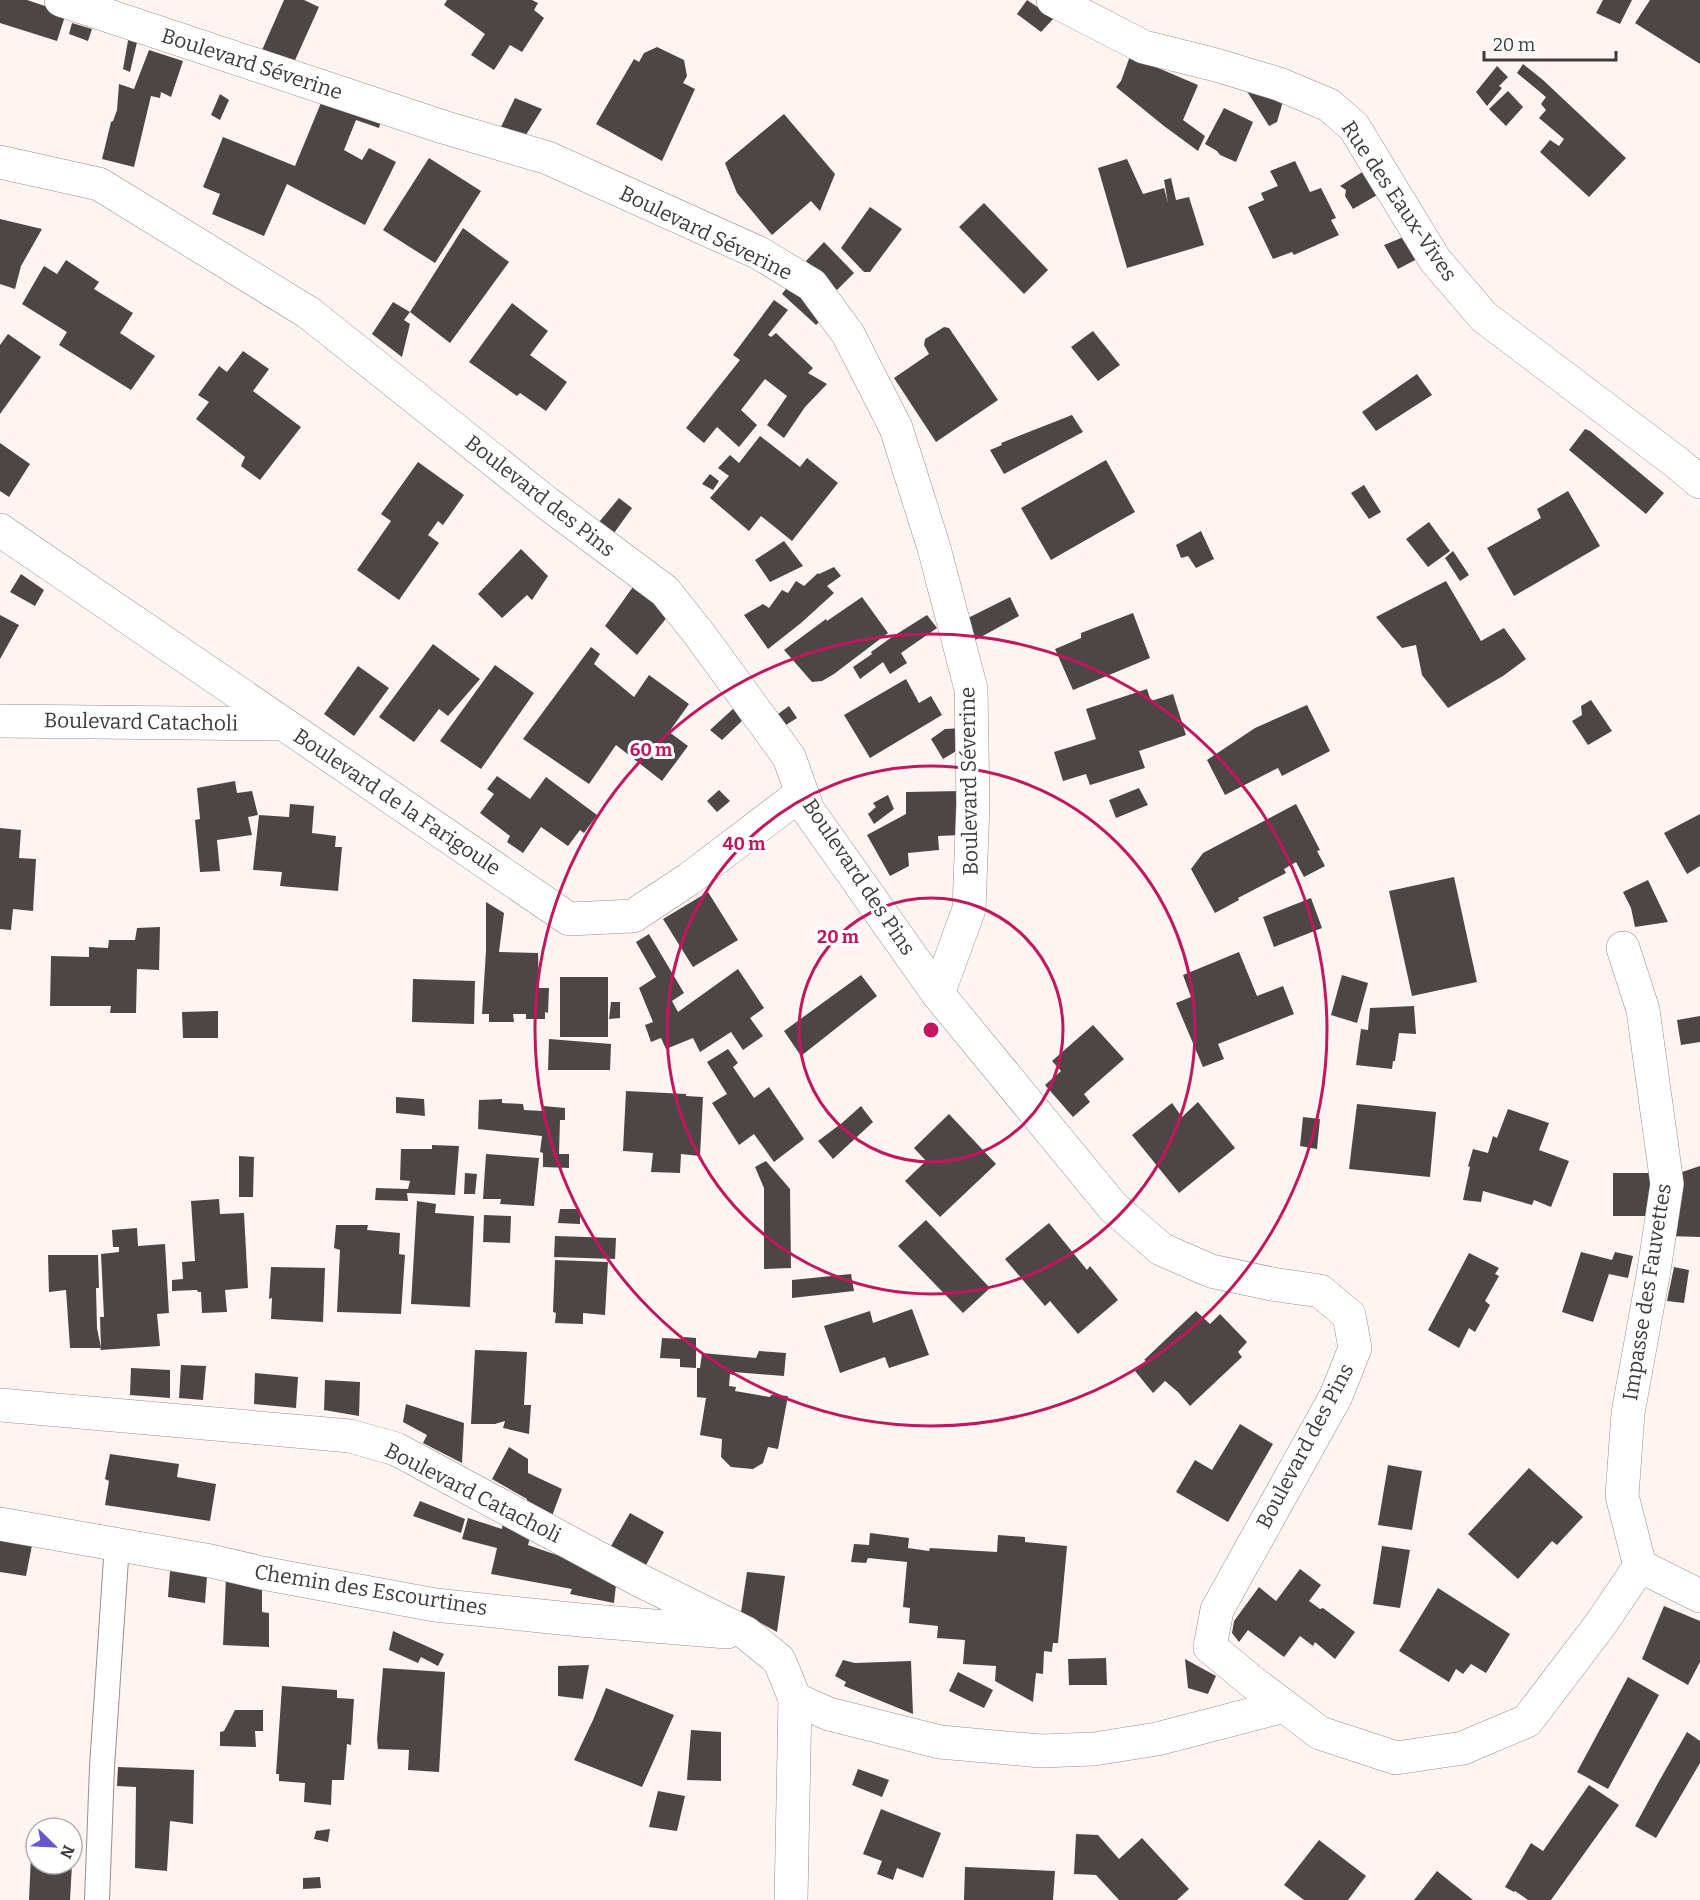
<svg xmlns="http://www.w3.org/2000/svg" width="1700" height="1900" font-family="Bitter,serif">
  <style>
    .building { fill: #4d4647 }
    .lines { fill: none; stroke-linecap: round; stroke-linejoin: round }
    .lane-casing { stroke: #978f8d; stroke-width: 26 }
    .street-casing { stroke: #978f8d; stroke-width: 34 }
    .lane { stroke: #fff; stroke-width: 24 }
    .street { stroke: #fff; stroke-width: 33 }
    .ring { fill: none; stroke: #c2185b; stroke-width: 3 }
    .labels { text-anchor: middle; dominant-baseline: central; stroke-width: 6; stroke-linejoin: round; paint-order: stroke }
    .street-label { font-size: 21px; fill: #3f3b3a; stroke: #fff }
    .centre { fill: #c2185b; stroke: #fff; stroke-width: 3 }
    .ring-label { font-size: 18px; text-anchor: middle; font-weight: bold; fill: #c2185b; stroke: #fff; stroke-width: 6; stroke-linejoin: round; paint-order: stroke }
  </style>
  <rect width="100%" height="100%" fill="#fef5f3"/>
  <g class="building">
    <polygon points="0,0 27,0 66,13 57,41 0,23"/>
    <polygon points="284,0 304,0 319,7 292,67 259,57"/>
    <polygon points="447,0 532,0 538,3 534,10 544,18 522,52 510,45 494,70 471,55 485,34 444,5"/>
    <polygon points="1027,0 1054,18 1041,32 1017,14"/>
    <polygon points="1603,0 1632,0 1620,24 1596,13"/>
    <polygon points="1650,0 1700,0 1700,64 1635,23"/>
    <polygon points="72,23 92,29 88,41 69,34"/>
    <polygon points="129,35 138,38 130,72 123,69"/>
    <polygon points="657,47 684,60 687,76 683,83 695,89 662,161 596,124 634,59 639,62 644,53"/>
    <polygon points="149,50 183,61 171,97 161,92 160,98 151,96 134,167 102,159 111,122 113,121 117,110 119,84 134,89"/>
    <polygon points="1130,56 1198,85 1183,120 1205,136 1198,151 1164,126 1116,87 1121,81"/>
    <polygon points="1523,64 1543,80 1626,158 1589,197 1540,152 1550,140 1559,146 1564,139 1539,118 1546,110 1541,104 1546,97 1517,73"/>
    <polygon points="1497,66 1508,77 1499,86 1502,88 1487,106 1476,92"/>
    <polygon points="1243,85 1284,98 1277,122 1269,126"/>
    <polygon points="1508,91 1523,107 1506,126 1489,109"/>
    <polygon points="220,94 229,100 220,120 211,115"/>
    <polygon points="323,98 382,117 379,128 356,120 344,150 362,160 369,148 396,162 365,225 287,184 264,236 212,214 220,194 203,187 223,137 295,166"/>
    <polygon points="515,98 542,109 524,138 500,129"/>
    <polygon points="1224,108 1253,122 1236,162 1220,155 1217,151 1205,144"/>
    <polygon points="784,114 835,174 820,211 811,201 772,235 737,193 725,163"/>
    <polygon points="429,158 481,191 435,263 383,230"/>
    <polygon points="1127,159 1143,194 1164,188 1168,203 1164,180 1171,178 1176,200 1189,197 1204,245 1127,268 1098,168"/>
    <polygon points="1295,161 1310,192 1321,188 1336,218 1331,220 1339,235 1294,255 1292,252 1273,259 1248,207 1264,200 1261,193 1278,186 1270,171"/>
    <polygon points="1364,171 1379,194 1353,209 1345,196 1346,190 1340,186"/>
    <polygon points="984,203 1048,270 1024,294 959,227"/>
    <polygon points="870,207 902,229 870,272 864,272 841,248"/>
    <polygon points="0,219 42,229 21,266 15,289 0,284"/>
    <polygon points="463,228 509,262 450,343 410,312 404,320 410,324 402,357 372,334 393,302 410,312"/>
    <polygon points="1406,236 1419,258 1398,269 1384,245"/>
    <polygon points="824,242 854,273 837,290 806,261"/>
    <polygon points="66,260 99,282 94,289 133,313 120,333 155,356 131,390 59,345 67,332 22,304 44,266 57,274"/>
    <polygon points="792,281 825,316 816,325 782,294"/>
    <polygon points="774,300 788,310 768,335 771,337 776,333 813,368 808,373 827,384 805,407 784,438 767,425 787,396 765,379 741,410 757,425 739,447 717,427 704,443 686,428 740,360 733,355"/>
    <polygon points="512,303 548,331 530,355 567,382 546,411 520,393 517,396 469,362"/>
    <polygon points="944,327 949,328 998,400 936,442 894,378 929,354 924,345 925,339"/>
    <polygon points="1093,331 1120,365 1098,381 1071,347"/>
    <polygon points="8,334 41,357 0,414 0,345"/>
    <polygon points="243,351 269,369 253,391 301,427 260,480 241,466 245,457 196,419 209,402 198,395 219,366 227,372"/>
    <polygon points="1417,374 1432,395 1376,431 1362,412"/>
    <polygon points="1072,415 1083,432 1004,474 990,450 1002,445 1001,443"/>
    <polygon points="1585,429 1590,431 1664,493 1646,514 1569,450"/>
    <polygon points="760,436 800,467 807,458 838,483 792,541 761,516 749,531 710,498 729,476 718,468 730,455 739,463"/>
    <polygon points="0,443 30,464 9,497 0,491"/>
    <polygon points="1106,460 1135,512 1051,560 1021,508"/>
    <polygon points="418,462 464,495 443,525 438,521 428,535 439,543 399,600 357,570 391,521 381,514"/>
    <polygon points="710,474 719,481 713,490 702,484"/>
    <polygon points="1364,485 1381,512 1369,519 1351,493"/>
    <polygon points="1568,491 1600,546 1514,596 1487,548 1541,518 1537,509"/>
    <polygon points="619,498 632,508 609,540 595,527"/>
    <polygon points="1429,522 1450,551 1428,567 1406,539"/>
    <polygon points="1201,531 1214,559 1196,568 1188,556 1181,558 1176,545"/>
    <polygon points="784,541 803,566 770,582 755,560"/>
    <polygon points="521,549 548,576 532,600 527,595 502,618 478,594"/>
    <polygon points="1453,551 1469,575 1460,581 1445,558"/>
    <polygon points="834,567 841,576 827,586 834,593 801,623 768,649 744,615 763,604 769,608 782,590 788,593 796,581 804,586 818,573 819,574"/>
    <polygon points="21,574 44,590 35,606 10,592"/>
    <polygon points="1446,581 1481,641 1504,628 1526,659 1503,676 1448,708 1422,675 1416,645 1402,648 1376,617"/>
    <polygon points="635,584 668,616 637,655 605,626"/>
    <polygon points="862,597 888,633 834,674 822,681 812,682 784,650 826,619 827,621"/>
    <polygon points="1010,597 1019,616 970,643 964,620"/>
    <polygon points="1133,613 1150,658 1073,690 1055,649 1081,638 1081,633"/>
    <polygon points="0,615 19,625 0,659"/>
    <polygon points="927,615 937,628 901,653 907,663 890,674 883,662 860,679 853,667 872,654 871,652 892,637"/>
    <polygon points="433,644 480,679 448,716 439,709 414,742 379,717"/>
    <polygon points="591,647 600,654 594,664 634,697 649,675 689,704 669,732 688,746 662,781 616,745 589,784 523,739"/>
    <polygon points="495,665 534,693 481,769 440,741"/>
    <polygon points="358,666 389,688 354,736 324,714"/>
    <polygon points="906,679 919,703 931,696 942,715 870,758 844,715"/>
    <polygon points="1147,689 1151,701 1173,694 1186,735 1139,751 1145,768 1090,785 1086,774 1063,781 1054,752 1096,739 1086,709"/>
    <polygon points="1591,700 1612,731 1588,745 1572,721 1582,715 1581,706"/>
    <polygon points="1307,705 1330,751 1282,776 1278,768 1225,795 1207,760 1255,728"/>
    <polygon points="789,706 797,718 786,725 778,714"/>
    <polygon points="734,708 743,720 722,740 710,730"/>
    <polygon points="962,728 963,747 943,759 931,739 945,729"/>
    <polygon points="497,776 530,799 546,777 597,815 584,833 580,830 568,846 541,827 523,853 507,842 510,836 480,813 494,794 487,789"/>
    <polygon points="235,781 237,793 252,791 258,815 248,817 252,835 217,840 220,871 200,872 195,820 200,819 197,788"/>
    <polygon points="1139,788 1148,805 1116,818 1109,800"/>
    <polygon points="719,790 730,801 717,812 707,801"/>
    <polygon points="962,791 960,835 938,836 939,850 908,853 909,866 890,876 867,835 906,814 906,792"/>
    <polygon points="888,795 894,809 874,824 868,814 876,807 873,803"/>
    <polygon points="290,804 314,806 312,833 336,836 335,847 342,847 338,891 280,886 282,872 253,870 259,815 289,817"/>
    <polygon points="1296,804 1320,850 1317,851 1325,866 1304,877 1296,862 1284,869 1286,873 1238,898 1239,900 1215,913 1191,869 1203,853"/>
    <polygon points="1700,814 1700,866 1687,874 1664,833"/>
    <polygon points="0,828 21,830 19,858 36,859 33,911 13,909 11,930 0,929"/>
    <polygon points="1454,877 1477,982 1412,996 1389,891"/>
    <polygon points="1648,880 1668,922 1635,927 1631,908 1623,892"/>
    <polygon points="708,892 738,940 693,967 663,919"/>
    <polygon points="1311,898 1322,928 1274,947 1263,917"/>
    <polygon points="486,902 504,913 499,952 538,953 539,988 549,988 548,1013 545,1012 545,1019 526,1019 526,1014 513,1014 514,1022 489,1022 489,1014 482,1014 486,951"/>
    <polygon points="160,927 159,970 137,969 136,1013 110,1013 111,1006 50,1006 51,956 89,957 89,947 108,948 109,940 135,940 137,928"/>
    <polygon points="649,934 684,993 672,1001 678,1012 738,969 764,1008 750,1018 763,1036 743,1050 731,1032 700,1052 693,1038 666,1049 661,1038 651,1042 645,1025 653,1022 639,988 656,977 636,942"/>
    <polygon points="1239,952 1257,996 1283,986 1294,1014 1218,1044 1224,1059 1203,1067 1176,1003 1191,997 1183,975"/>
    <polygon points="861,975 877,996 801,1056 784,1031"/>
    <polygon points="1342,975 1368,983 1357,1023 1331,1015"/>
    <rect x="560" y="977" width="48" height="60"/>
    <polygon points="413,979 475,981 474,1024 412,1022"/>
    <polygon points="611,1002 620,1002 620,1018 609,1019"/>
    <polygon points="1414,1006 1416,1034 1399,1033 1395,1061 1393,1061 1392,1069 1356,1065 1361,1029 1368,1030 1370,1008"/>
    <polygon points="218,1011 218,1038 183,1038 182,1012"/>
    <polygon points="1700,1016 1700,1042 1681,1045 1677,1020"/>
    <polygon points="1093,1025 1124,1059 1084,1094 1090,1102 1073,1117 1045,1085 1061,1071 1052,1061"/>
    <polygon points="549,1039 611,1044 610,1070 548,1070"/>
    <polygon points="728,1049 738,1063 733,1067 754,1098 769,1087 804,1139 774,1162 754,1134 739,1145 712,1103 727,1094 707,1062"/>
    <polygon points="626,1091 686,1094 686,1096 703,1097 700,1156 681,1154 680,1173 651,1172 653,1153 623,1151"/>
    <polygon points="396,1097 424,1099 425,1116 396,1113"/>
    <polygon points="502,1099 502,1103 523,1104 524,1110 543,1111 543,1106 565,1108 565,1120 560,1120 559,1154 569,1154 569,1168 543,1167 543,1153 540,1152 542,1136 478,1129 479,1100"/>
    <polygon points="1198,1102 1235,1148 1179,1193 1132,1135 1172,1103 1182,1117"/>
    <polygon points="1357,1104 1436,1112 1430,1177 1349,1169"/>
    <polygon points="861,1106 873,1122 833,1159 818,1141 842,1123"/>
    <polygon points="1508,1109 1549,1123 1539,1150 1569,1161 1551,1207 1534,1200 1532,1205 1483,1191 1481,1202 1463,1200 1470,1167 1468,1166 1473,1149 1488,1153 1493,1136 1497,1138"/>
    <polygon points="949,1114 996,1164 940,1217 905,1181 926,1161 914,1148"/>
    <polygon points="1303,1117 1320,1119 1317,1149 1300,1146"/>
    <polygon points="432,1145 459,1146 455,1195 407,1193 408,1201 375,1200 376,1188 408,1189 410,1181 400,1180 401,1149 432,1149"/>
    <polygon points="486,1154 539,1158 534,1206 500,1204 501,1199 483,1199"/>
    <polygon points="239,1156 254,1157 253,1197 239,1197"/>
    <polygon points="766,1161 790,1189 791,1268 764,1269 764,1188 755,1167"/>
    <polygon points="1700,1166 1700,1237 1668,1236 1673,1175"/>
    <polygon points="465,1173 477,1174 475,1194 464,1194"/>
    <polygon points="1613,1173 1651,1173 1653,1216 1613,1216"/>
    <polygon points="219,1199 220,1214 244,1213 248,1288 225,1290 227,1312 202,1313 201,1292 198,1292 197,1290 172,1291 172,1280 183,1279 182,1262 195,1261 191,1201"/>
    <polygon points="417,1201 436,1204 435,1213 474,1216 470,1307 411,1304"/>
    <polygon points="560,1209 580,1209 580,1224 558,1223"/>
    <polygon points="484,1215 511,1216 510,1243 483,1242"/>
    <polygon points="926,1220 990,1288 963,1313 898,1246"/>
    <polygon points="1049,1223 1087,1270 1090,1266 1118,1300 1078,1334 1050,1301 1045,1306 1005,1259"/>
    <polygon points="336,1225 368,1225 367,1230 400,1233 399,1254 405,1255 401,1314 337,1312 340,1250 334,1248"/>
    <polygon points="137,1228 138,1246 165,1244 169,1313 157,1314 160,1346 100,1350 101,1348 70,1348 66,1290 49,1292 48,1255 98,1255 99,1288 96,1288 97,1328 101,1348 100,1317 104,1317 101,1254 119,1252 119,1247 113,1247 112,1230"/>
    <polygon points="555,1236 616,1238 615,1259 554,1257"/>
    <polygon points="1581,1252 1612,1260 1615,1252 1633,1256 1628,1278 1609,1274 1593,1322 1562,1312"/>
    <polygon points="1469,1253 1499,1268 1495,1274 1499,1276 1485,1301 1490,1305 1475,1332 1469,1328 1459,1348 1428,1330"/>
    <polygon points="555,1260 608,1262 605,1315 583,1313 583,1324 555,1323 556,1313 553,1312"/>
    <polygon points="271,1267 325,1268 323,1322 271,1319 272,1298 269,1299"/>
    <polygon points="1674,1267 1689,1270 1684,1303 1667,1301"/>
    <polygon points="851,1274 854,1291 792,1298 792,1280"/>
    <polygon points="912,1309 929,1355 889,1368 885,1357 840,1373 824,1326 870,1311 873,1323"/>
    <polygon points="1196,1311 1210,1324 1220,1314 1247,1342 1238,1352 1242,1357 1190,1406 1178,1392 1165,1381 1153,1393 1135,1371 1146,1361 1144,1360"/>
    <polygon points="684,1337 696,1338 696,1368 680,1367 680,1359 660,1358 662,1338 684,1339"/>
    <polygon points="475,1350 527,1352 524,1405 531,1405 529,1434 503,1428 505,1421 495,1424 471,1424"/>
    <polygon points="759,1351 786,1353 784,1376 734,1372 734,1375 730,1374 729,1386 736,1387 735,1391 770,1397 771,1395 788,1396 778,1449 768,1447 763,1463 753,1469 731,1467 721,1457 722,1439 700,1435 706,1398 697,1397 697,1368 700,1368 702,1353 756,1358"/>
    <polygon points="181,1365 206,1366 203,1400 179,1398"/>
    <polygon points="131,1368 170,1370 170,1398 130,1395"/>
    <polygon points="255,1373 298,1377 296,1408 254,1404"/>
    <polygon points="325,1380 360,1382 359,1416 324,1410"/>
    <polygon points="406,1404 464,1423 462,1463 423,1443 427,1435 403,1422"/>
    <polygon points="1240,1424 1273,1444 1228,1522 1176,1492 1195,1460 1212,1470"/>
    <polygon points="509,1447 528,1459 528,1473 562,1489 552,1516 527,1504 527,1499 492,1479"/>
    <polygon points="110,1454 179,1464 177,1477 216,1484 210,1521 105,1505 109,1481 105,1479"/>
    <polygon points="1388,1465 1422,1471 1412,1530 1378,1525"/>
    <polygon points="1529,1468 1583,1517 1557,1545 1552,1541 1518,1579 1468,1534"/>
    <polygon points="420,1501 465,1519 461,1533 413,1516"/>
    <polygon points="630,1513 664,1532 646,1565 611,1546"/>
    <polygon points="468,1518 502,1529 503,1521 531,1534 528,1545 617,1576 614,1603 570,1594 572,1589 491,1574 497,1548 462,1539"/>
    <polygon points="870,1533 909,1538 908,1548 929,1551 930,1548 997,1552 998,1535 1025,1537 1025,1542 1067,1546 1058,1643 1053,1643 1052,1652 1044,1651 1043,1674 1036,1673 1033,1702 995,1681 996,1666 963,1664 965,1640 937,1638 938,1626 909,1623 910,1608 903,1607 907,1562 868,1558 866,1563 851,1562 854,1544 869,1545"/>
    <polygon points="0,1534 33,1540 26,1576 0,1572"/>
    <polygon points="1382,1546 1410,1550 1400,1608 1373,1604"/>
    <polygon points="1300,1569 1321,1585 1309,1601 1320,1609 1323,1608 1355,1632 1335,1659 1315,1642 1313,1646 1300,1636 1284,1657 1248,1630 1239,1642 1232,1633 1234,1621 1259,1587 1276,1601"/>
    <polygon points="170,1571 207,1576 205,1603 168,1597"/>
    <polygon points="747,1572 785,1576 777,1632 741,1612"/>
    <polygon points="226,1577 262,1581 262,1612 269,1613 269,1647 223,1645"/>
    <polygon points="1438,1588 1510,1634 1486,1673 1471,1664 1463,1674 1456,1669 1449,1682 1399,1651"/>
    <polygon points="1664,1606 1700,1621 1700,1662 1688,1685 1642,1659"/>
    <polygon points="393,1631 444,1654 438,1666 421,1657 418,1663 389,1650"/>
    <polygon points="1106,1658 1107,1685 1069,1685 1068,1659"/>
    <polygon points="1185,1659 1216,1676 1208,1694 1188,1688"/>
    <polygon points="843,1660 855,1663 911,1661 913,1714 844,1686 846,1682 835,1676"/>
    <polygon points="589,1665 583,1699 558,1696 558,1666"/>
    <polygon points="383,1668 445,1672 439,1772 408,1770 409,1750 378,1749 377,1739"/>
    <polygon points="958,1672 993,1690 984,1708 949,1691"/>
    <polygon points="1628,1677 1659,1695 1608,1789 1577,1772"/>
    <polygon points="282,1686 337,1690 337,1698 354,1699 351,1745 347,1744 344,1780 332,1780 331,1805 304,1802 305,1783 279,1781 279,1774 276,1774"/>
    <polygon points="606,1688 674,1715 642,1787 574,1760 593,1720"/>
    <polygon points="235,1710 263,1710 263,1731 255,1731 256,1747 220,1746 220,1732 224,1731"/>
    <polygon points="691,1730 721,1732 721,1781 687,1780"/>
    <polygon points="1687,1732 1700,1741 1700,1763 1656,1838 1635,1826 1658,1783"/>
    <polygon points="118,1767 194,1770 193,1824 170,1821 167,1871 135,1868 136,1787 117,1786"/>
    <polygon points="858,1769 889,1780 882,1797 852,1785"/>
    <polygon points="1589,1785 1619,1805 1551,1900 1528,1900 1515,1891 1514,1892 1505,1887 1531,1843 1543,1851"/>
    <polygon points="658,1791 685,1796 677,1831 649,1827"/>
    <polygon points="881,1809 941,1833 923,1878 897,1868 893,1880 877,1874 882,1861 863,1854"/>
    <polygon points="330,1829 328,1842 314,1839 316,1831"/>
    <polygon points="32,1833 36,1833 36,1864 72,1864 70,1900 29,1900"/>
    <polygon points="1076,1834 1098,1835 1119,1859 1142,1838 1189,1889 1177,1900 1119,1900 1096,1875 1074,1874"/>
    <polygon points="1319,1840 1366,1876 1348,1900 1304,1900 1284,1885"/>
    <polygon points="965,1867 1055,1871 1053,1900 964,1900"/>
    <polygon points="1437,1871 1473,1900 1414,1900"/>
    <polygon points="320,1877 321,1888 303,1889 303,1878"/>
  </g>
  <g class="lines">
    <defs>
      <polyline id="lane" points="97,1900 102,1767 117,1544"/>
      <g id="street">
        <polyline points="61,0 443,127 548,158 759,253 812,285 848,334 896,428 934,548 971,689 973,804 969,909 938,994"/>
        <polyline points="1053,0 1144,47 1216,65 1279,84 1329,105 1354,127 1435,260 1484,317 1676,462 1700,482"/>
        <polyline points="0,162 99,184 309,313 547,503 665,591 700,635 789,757 808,810 938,994 1113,1207 1161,1249 1211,1271 1272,1284 1320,1291 1349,1315 1355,1348 1336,1396 1217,1610 1210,1647 1251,1681 1320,1733 1396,1758 1463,1748 1527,1721 1600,1625 1640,1566 1700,1596"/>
        <polyline points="0,530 569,919 633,916 689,879 802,793"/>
        <polyline points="0,721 283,724"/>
        <polyline points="1623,948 1643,1010 1667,1184 1654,1270 1628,1413 1622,1496 1640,1566"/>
        <polyline points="0,1405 350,1436 396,1449 641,1581 746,1633 779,1660 795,1699 829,1714 940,1742 1041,1751 1094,1749 1157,1739 1284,1706"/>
        <polyline points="0,1524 211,1561 262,1573 435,1605 580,1620 727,1632"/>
        <polyline points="791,1900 795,1699"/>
      </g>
    </defs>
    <use href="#lane" class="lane-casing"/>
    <use href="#street" class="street-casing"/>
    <use href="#lane" class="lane"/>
    <use href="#street" class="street"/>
  </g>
  <g class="ring">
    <circle cx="931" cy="1030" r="132"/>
    <circle cx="931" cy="1030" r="264"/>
    <circle cx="931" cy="1030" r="396"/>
  </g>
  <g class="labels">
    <g class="street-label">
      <text transform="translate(252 64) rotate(18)">Boulevard Séverine</text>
      <text transform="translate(1399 201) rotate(56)">Rue des Eaux-Vives</text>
      <text transform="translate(706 233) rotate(26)">Boulevard Séverine</text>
      <text transform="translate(540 496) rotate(38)">Boulevard des Pins</text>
      <text transform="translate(141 722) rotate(1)">Boulevard Catacholi</text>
      <text transform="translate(969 781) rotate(-91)">Boulevard Séverine</text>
      <text transform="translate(397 802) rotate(34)">Boulevard de la Farigoule</text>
      <text transform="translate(859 877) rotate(56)">Boulevard des Pins</text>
      <text transform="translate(1647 1292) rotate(-81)">Impasse des Fauvettes</text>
      <text transform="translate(1305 1446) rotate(-62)">Boulevard des Pins</text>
      <text transform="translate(473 1493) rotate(27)">Boulevard Catacholi</text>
      <text transform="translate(371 1590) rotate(9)">Chemin des Escourtines</text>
    </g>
  </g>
  <circle cx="931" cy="1030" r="9" class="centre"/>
  <g class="ring-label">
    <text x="651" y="756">60 m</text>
    <text x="744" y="850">40 m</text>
    <text x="838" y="943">20 m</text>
  </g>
  <g transform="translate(54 1846) rotate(114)"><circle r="28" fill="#ffffff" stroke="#b2b1b0" stroke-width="1.5"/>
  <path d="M0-4.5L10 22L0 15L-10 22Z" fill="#6a55ce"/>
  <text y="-9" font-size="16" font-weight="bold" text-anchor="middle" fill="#3f3b3a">N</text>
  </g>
  <path d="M1484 51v9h132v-9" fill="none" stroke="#3f3b3a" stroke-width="3"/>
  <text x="1493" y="51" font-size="18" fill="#3f3b3a" stroke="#ffffff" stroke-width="4.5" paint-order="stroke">20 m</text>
</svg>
